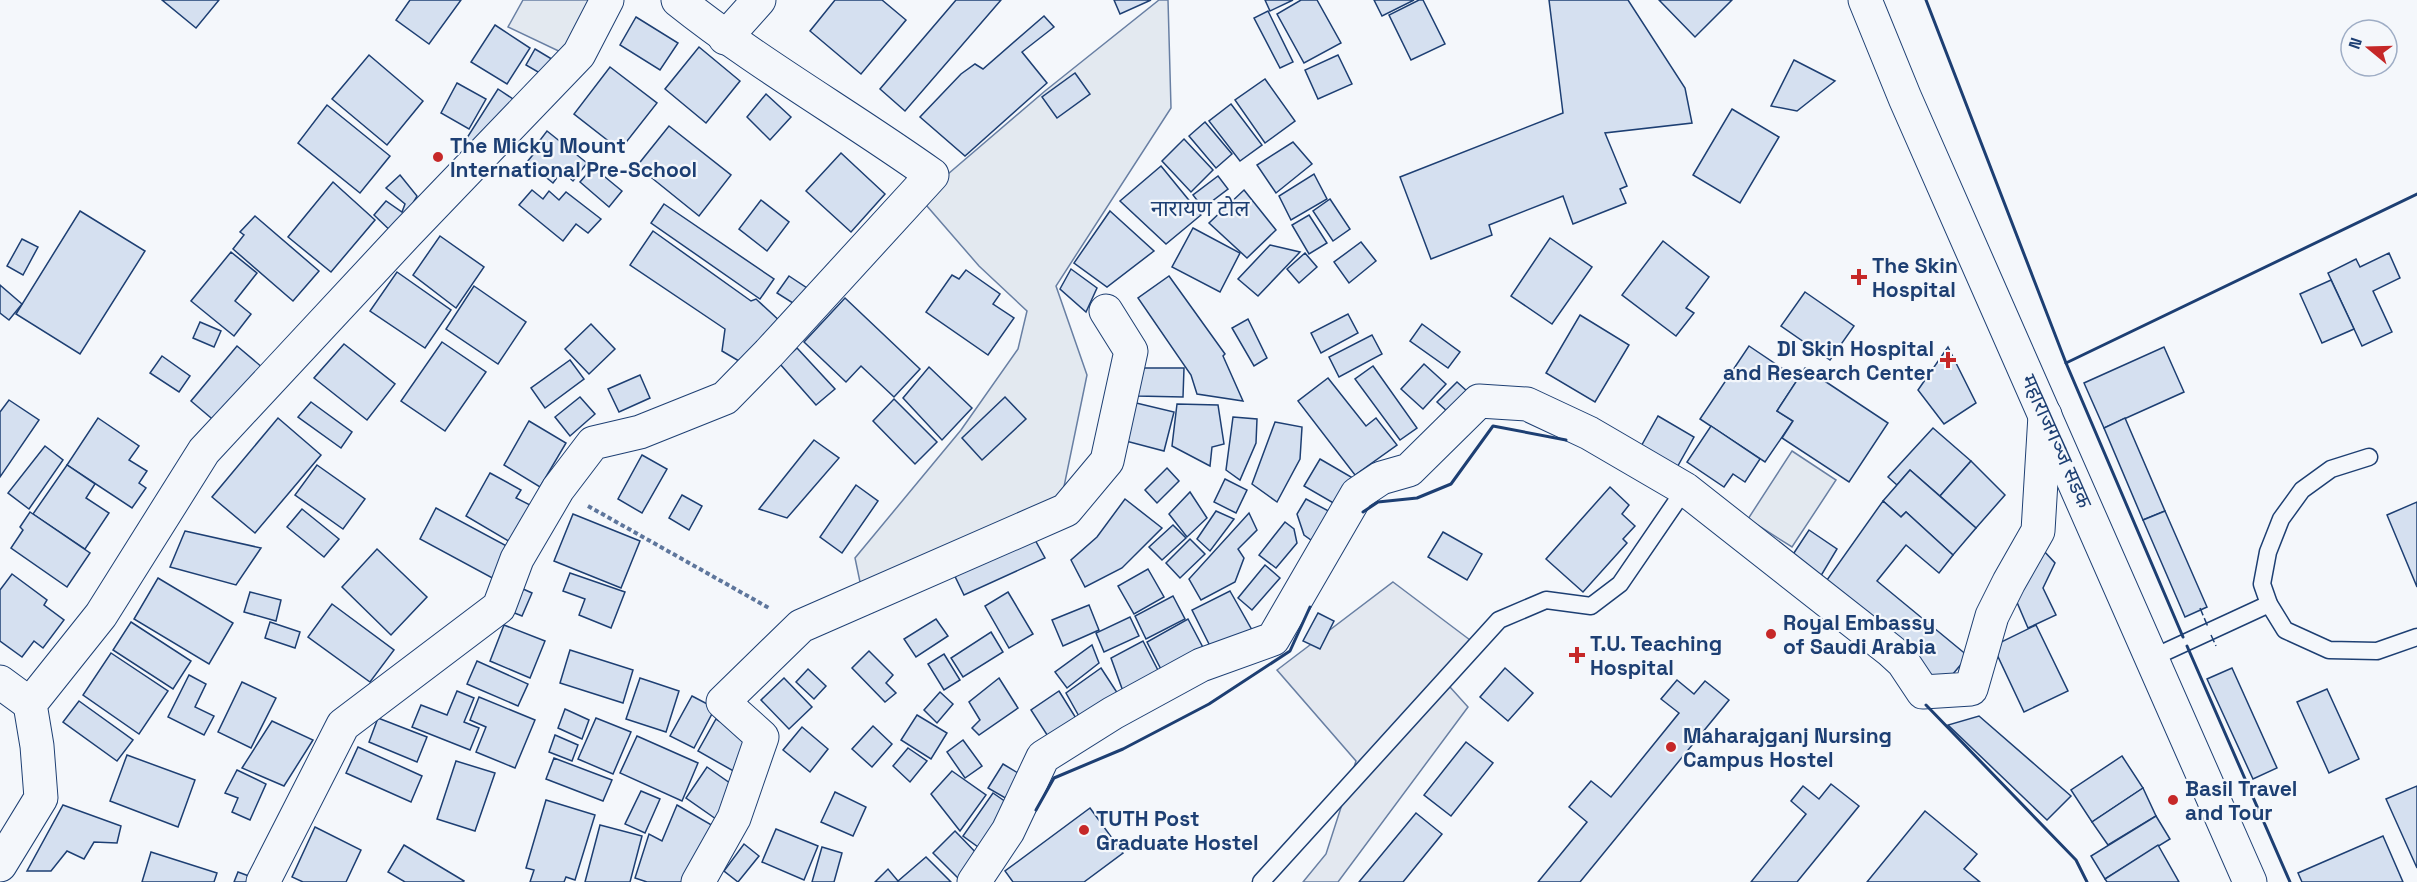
<svg xmlns="http://www.w3.org/2000/svg" width="2417" height="882" font-family="'Space Grotesk','Noto Sans Devanagari',sans-serif">
  <style>
    .green { fill: #e3e9f0; stroke: #687fa3; stroke-width: 1.5 }
    .parking { fill: #e3e8f0; stroke: #687fa3; stroke-width: 1.5 }
    .building { fill: #d5e0f0; stroke: #1d3f73; stroke-width: 1.5 }
    .lines { fill: none; stroke-linecap: round; stroke-linejoin: round }
    .service-casing { stroke: #1d3f73; stroke-width: 19 }
    .minor-casing { stroke: #1d3f73; stroke-width: 35 }
    .primary-casing { stroke: #1d3f73; stroke-width: 35 }
    .path { stroke: #5e769c; stroke-width: 4; stroke-dasharray: 4.5 3; stroke-linecap: butt }
    .service { stroke: #f4f7fb; stroke-width: 16 }
    .minor { stroke: #f4f7fb; stroke-width: 33 }
    .primary { stroke: #f4f7fb; stroke-width: 33 }
    .fence { stroke: #1d3f73; stroke-width: 1.5; stroke-dasharray: 8 3; stroke-linecap: butt }
    .wall { stroke: #1d3f73; stroke-width: 3 }
    .poi-dot { fill: #c62828; stroke: #f4f7fb; stroke-width: 2 }
    .labels { text-anchor: middle; dominant-baseline: central; stroke-width: 4.5; stroke-linejoin: round; paint-order: stroke }
    .poi-label { font-size: 21px; font-weight: bold; fill: #1d3f73; stroke: #f4f7fb; text-anchor: start }
    .street-label { font-size: 21px; fill: #1d3f73; stroke: #f4f7fb }
    .neighbourhood-label { font-size: 22px; fill: #1d3f73; stroke: #f4f7fb }
  </style>
  <rect width="100%" height="100%" fill="#f4f7fb"/>
  <g class="green">
    <polygon points="523,0 598,0 567,55 508,27"/>
    <polygon points="1159,0 1168,0 1171,108 1056,286 1087,375 1060,506 865,606 855,558 961,430 1018,349 1027,311 979,266 920,198 1045,91"/>
    <polygon points="1792,451 1836,480 1792,547 1748,519"/>
  </g>
  <polygon class="parking" points="1393,582 1474,643 1441,677 1468,707 1338,882 1303,882 1326,854 1356,761 1277,670"/>
  <g class="building">
    <polygon points="162,0 219,0 196,28"/>
    <polygon points="410,0 461,0 429,44 396,20"/>
    <polygon points="835,0 882,0 906,20 861,74 810,31"/>
    <polygon points="956,0 1001,0 905,111 880,89"/>
    <polygon points="1114,0 1151,0 1120,14"/>
    <polygon points="1265,0 1293,0 1270,11"/>
    <polygon points="1301,0 1317,0 1341,43 1304,63 1277,14"/>
    <polygon points="1374,0 1414,0 1382,16"/>
    <polygon points="1419,0 1423,0 1445,44 1411,60 1389,15"/>
    <polygon points="1549,0 1628,0 1685,88 1692,123 1605,133 1627,186 1620,189 1626,203 1573,224 1563,196 1489,225 1492,235 1431,259 1400,177 1563,113"/>
    <polygon points="1659,0 1732,0 1695,37"/>
    <polygon points="1268,11 1293,62 1280,68 1254,18"/>
    <polygon points="1044,16 1054,27 1022,52 1047,83 965,156 920,117 961,74 975,64 983,69"/>
    <polygon points="636,17 678,43 660,70 620,45"/>
    <polygon points="495,25 530,48 507,84 471,62"/>
    <polygon points="699,47 740,81 706,123 665,89"/>
    <polygon points="535,49 560,64 550,79 526,65"/>
    <polygon points="369,55 423,101 387,145 332,99"/>
    <polygon points="1338,55 1352,84 1318,99 1305,70"/>
    <polygon points="1794,60 1835,81 1797,111 1771,106"/>
    <polygon points="610,67 657,103 620,150 574,114"/>
    <polygon points="1075,73 1090,94 1057,118 1042,97"/>
    <polygon points="1265,79 1295,121 1265,143 1235,100"/>
    <polygon points="457,83 486,99 469,129 441,113"/>
    <polygon points="498,89 516,101 483,153 465,141"/>
    <polygon points="766,94 791,117 770,140 747,117"/>
    <polygon points="1231,104 1262,145 1240,161 1209,121"/>
    <polygon points="327,105 390,156 360,193 298,143"/>
    <polygon points="1732,109 1779,137 1740,203 1693,175"/>
    <polygon points="1205,122 1232,154 1216,168 1189,136"/>
    <polygon points="669,126 731,175 699,216 637,166"/>
    <polygon points="547,131 587,163 573,181 562,171 553,183 527,162 537,150 534,148"/>
    <polygon points="1184,139 1213,170 1191,192 1162,161"/>
    <polygon points="1293,142 1312,164 1276,193 1257,165"/>
    <polygon points="841,153 885,194 851,232 806,191"/>
    <polygon points="1161,166 1201,215 1166,244 1120,201"/>
    <polygon points="593,167 622,191 609,207 580,182"/>
    <polygon points="1314,174 1327,199 1291,220 1279,196"/>
    <polygon points="400,175 417,196 413,203 412,221 397,237 374,215 386,201 402,212 405,204 386,188"/>
    <polygon points="1218,176 1228,189 1203,208 1193,195"/>
    <polygon points="333,182 375,220 331,272 288,237"/>
    <polygon points="532,190 543,199 549,191 559,200 566,192 601,219 588,233 576,224 563,241 519,205"/>
    <polygon points="1244,190 1276,230 1247,258 1209,223"/>
    <polygon points="1330,199 1350,229 1333,241 1313,211"/>
    <polygon points="761,200 789,222 767,251 739,229"/>
    <polygon points="664,204 774,279 760,299 651,223"/>
    <polygon points="80,211 145,251 80,354 16,314"/>
    <polygon points="1110,211 1154,251 1107,287 1074,263"/>
    <polygon points="1309,215 1327,243 1309,254 1292,225"/>
    <polygon points="255,216 319,271 293,301 233,249 244,235 240,232"/>
    <polygon points="1193,228 1240,253 1220,292 1172,267"/>
    <polygon points="653,231 751,301 756,299 782,323 744,364 722,351 725,329 630,265"/>
    <polygon points="440,236 484,267 456,308 413,275"/>
    <polygon points="1550,238 1592,267 1552,324 1511,296"/>
    <polygon points="22,239 38,247 23,275 7,266"/>
    <polygon points="1663,241 1709,277 1686,308 1694,313 1676,336 1622,295"/>
    <polygon points="1361,242 1376,261 1349,283 1334,262"/>
    <polygon points="1270,245 1300,252 1258,296 1238,279"/>
    <polygon points="231,252 257,273 235,301 251,314 234,336 191,301"/>
    <polygon points="1305,253 1317,267 1299,283 1287,269"/>
    <polygon points="2389,253 2400,278 2373,291 2392,332 2362,346 2328,273 2356,259 2360,267"/>
    <polygon points="1071,269 1097,288 1086,312 1060,289"/>
    <polygon points="966,270 1000,294 993,304 1014,318 988,355 926,312 952,275 959,279"/>
    <polygon points="397,272 451,310 425,348 370,311"/>
    <polygon points="789,276 807,288 796,305 777,293"/>
    <polygon points="1169,276 1225,354 1223,356 1243,401 1197,394 1191,375 1138,298"/>
    <polygon points="2331,280 2354,329 2322,343 2300,294"/>
    <polygon points="0,285 22,304 9,320 0,313"/>
    <polygon points="474,286 526,322 498,364 446,329"/>
    <polygon points="1805,292 1854,326 1830,360 1781,326"/>
    <polygon points="845,298 920,369 894,397 861,366 846,382 804,342"/>
    <polygon points="1348,314 1358,333 1321,353 1311,333"/>
    <polygon points="1580,315 1629,345 1595,402 1546,373"/>
    <polygon points="1248,319 1267,358 1254,366 1232,328"/>
    <polygon points="200,322 221,331 214,347 193,338"/>
    <polygon points="591,324 615,349 589,374 565,349"/>
    <polygon points="1422,324 1460,352 1448,368 1410,341"/>
    <polygon points="1372,335 1382,354 1339,377 1329,357"/>
    <polygon points="442,342 486,372 445,431 401,401"/>
    <polygon points="344,344 395,384 367,420 314,378"/>
    <polygon points="237,346 263,368 217,423 191,401"/>
    <polygon points="1749,346 1798,379 1777,411 1793,421 1765,462 1700,419"/>
    <polygon points="1948,347 1976,403 1944,424 1918,390"/>
    <polygon points="2164,347 2184,392 2104,428 2084,383"/>
    <polygon points="797,348 835,389 816,405 780,364"/>
    <polygon points="162,356 190,376 179,392 150,373"/>
    <polygon points="570,360 584,379 545,408 531,388"/>
    <polygon points="1424,364 1446,384 1423,409 1401,389"/>
    <polygon points="1373,366 1417,428 1400,440 1355,379"/>
    <polygon points="929,367 972,408 942,440 903,398"/>
    <polygon points="1137,368 1184,368 1183,397 1137,396"/>
    <polygon points="1805,368 1888,423 1849,482 1782,438 1793,421 1777,411"/>
    <polygon points="640,375 650,398 619,412 608,389"/>
    <polygon points="1328,378 1366,426 1376,418 1397,445 1355,475 1298,401"/>
    <polygon points="1457,382 1468,392 1449,413 1437,402"/>
    <polygon points="580,397 595,414 570,436 555,417"/>
    <polygon points="1005,397 1026,419 982,460 962,438"/>
    <polygon points="894,399 937,442 915,464 873,421"/>
    <polygon points="9,400 39,420 0,477 0,412"/>
    <polygon points="311,402 352,432 341,448 298,417"/>
    <polygon points="1132,402 1174,412 1164,451 1122,440"/>
    <polygon points="1177,404 1218,405 1224,444 1212,447 1210,466 1172,446"/>
    <polygon points="1658,416 1694,437 1675,471 1639,450"/>
    <polygon points="1233,417 1257,419 1256,443 1240,480 1226,470"/>
    <polygon points="98,418 139,446 129,460 147,471 139,483 146,488 132,508 67,465"/>
    <polygon points="278,418 321,455 255,533 212,497"/>
    <polygon points="2125,418 2165,511 2143,520 2104,428"/>
    <polygon points="529,421 566,443 540,487 504,465"/>
    <polygon points="1275,422 1302,427 1300,459 1277,502 1252,484"/>
    <polygon points="1711,426 1760,459 1745,482 1733,474 1724,487 1687,462"/>
    <polygon points="1933,428 1971,461 1940,496 1910,470 1897,485 1888,477"/>
    <polygon points="814,440 839,458 787,518 759,509"/>
    <polygon points="45,446 63,460 29,509 8,493"/>
    <polygon points="642,455 667,469 642,513 618,499"/>
    <polygon points="1320,459 1358,481 1342,508 1304,486"/>
    <polygon points="1971,461 2005,495 1976,528 1940,496"/>
    <polygon points="67,465 95,484 86,498 109,513 85,549 33,514"/>
    <polygon points="317,465 365,499 343,529 295,495"/>
    <polygon points="1167,468 1179,481 1157,503 1145,490"/>
    <polygon points="1910,470 1976,528 1953,555 1906,512 1901,517 1883,501"/>
    <polygon points="490,473 521,490 516,498 538,509 517,546 466,516"/>
    <polygon points="1225,479 1247,490 1236,513 1214,502"/>
    <polygon points="856,485 878,501 842,553 820,537"/>
    <polygon points="1610,487 1629,505 1622,514 1635,526 1623,539 1627,543 1583,592 1546,559"/>
    <polygon points="1190,492 1207,518 1187,537 1169,514"/>
    <polygon points="682,495 702,506 689,530 669,518"/>
    <polygon points="1125,499 1162,528 1122,568 1085,587 1071,560 1097,537"/>
    <polygon points="1306,499 1336,515 1318,545 1304,535 1297,514"/>
    <polygon points="1883,501 1901,517 1906,512 1953,555 1939,573 1906,545 1877,581 1968,656 1942,687 1822,587"/>
    <polygon points="2417,502 2417,587 2387,515"/>
    <polygon points="436,508 512,549 496,580 420,539"/>
    <polygon points="302,509 339,539 324,557 287,527"/>
    <polygon points="1216,511 1234,519 1210,551 1197,539"/>
    <polygon points="2165,511 2207,607 2185,617 2143,520"/>
    <polygon points="30,512 90,553 67,587 11,548 23,530 20,527"/>
    <polygon points="1249,513 1257,530 1238,549 1244,558 1235,582 1201,600 1189,579"/>
    <polygon points="573,514 640,541 621,588 554,561"/>
    <polygon points="1285,522 1294,529 1297,543 1276,568 1259,555"/>
    <polygon points="1173,525 1186,538 1162,560 1149,547"/>
    <polygon points="1029,529 1045,558 964,595 950,566"/>
    <polygon points="1809,530 1837,549 1816,584 1790,559"/>
    <polygon points="185,531 261,548 236,585 170,567"/>
    <polygon points="1443,532 1482,554 1467,580 1428,557"/>
    <polygon points="1190,539 1205,554 1180,578 1166,563"/>
    <polygon points="377,549 427,597 391,635 342,587"/>
    <polygon points="2043,550 2055,563 2043,588 2056,615 2028,628 2013,593"/>
    <polygon points="1265,565 1280,578 1252,610 1238,598"/>
    <polygon points="1148,569 1164,597 1134,614 1118,586"/>
    <polygon points="570,573 625,592 611,628 579,615 585,599 563,591"/>
    <polygon points="12,574 47,600 44,605 64,620 43,648 34,641 22,657 0,641 0,590"/>
    <polygon points="158,578 233,623 209,664 134,619"/>
    <polygon points="512,584 532,593 522,616 502,608"/>
    <polygon points="1230,591 1252,630 1214,654 1192,610"/>
    <polygon points="250,592 281,600 276,621 244,612"/>
    <polygon points="1008,592 1033,634 1009,648 985,606"/>
    <polygon points="1173,596 1185,619 1146,639 1135,616"/>
    <polygon points="332,604 394,650 370,682 308,637"/>
    <polygon points="1089,605 1099,630 1063,646 1052,620"/>
    <polygon points="1318,613 1334,621 1320,649 1303,641"/>
    <polygon points="1130,617 1139,636 1104,652 1096,633"/>
    <polygon points="936,619 948,636 916,657 904,639"/>
    <polygon points="1188,619 1208,657 1166,679 1147,642"/>
    <polygon points="131,622 191,661 173,689 113,650"/>
    <polygon points="270,622 300,632 295,648 265,638"/>
    <polygon points="504,625 545,641 530,678 490,661"/>
    <polygon points="2036,625 2068,691 2024,712 1993,646"/>
    <polygon points="991,632 1003,652 963,677 951,658"/>
    <polygon points="1143,641 1164,682 1124,694 1111,658"/>
    <polygon points="1092,645 1099,663 1067,688 1055,672"/>
    <polygon points="570,650 633,670 623,703 560,683"/>
    <polygon points="869,651 893,675 886,683 896,693 885,702 852,668"/>
    <polygon points="111,653 168,691 139,734 83,695"/>
    <polygon points="944,654 960,680 944,690 928,664"/>
    <polygon points="477,661 528,684 518,706 467,684"/>
    <polygon points="1101,668 1118,694 1080,718 1066,693"/>
    <polygon points="1505,668 1533,693 1508,721 1480,697"/>
    <polygon points="2232,668 2277,768 2253,779 2207,679"/>
    <polygon points="808,669 826,686 814,699 796,682"/>
    <polygon points="189,675 206,684 195,707 214,716 204,735 168,717"/>
    <polygon points="640,678 679,691 666,732 626,719"/>
    <polygon points="784,678 812,707 789,729 761,700"/>
    <polygon points="999,678 1018,708 979,735 972,728 980,720 969,702"/>
    <polygon points="1677,680 1694,694 1705,681 1729,700 1580,882 1538,882 1587,822 1569,807 1591,781 1611,797 1679,713 1661,699"/>
    <polygon points="242,682 276,698 251,748 218,732"/>
    <polygon points="2327,689 2359,759 2329,773 2297,702"/>
    <polygon points="457,691 474,698 464,722 479,728 470,750 412,727 421,705 447,715"/>
    <polygon points="1059,691 1079,723 1051,741 1031,710"/>
    <polygon points="940,692 953,704 937,723 924,710"/>
    <polygon points="692,696 715,708 694,748 670,736"/>
    <polygon points="479,697 535,720 515,768 476,752 486,727 470,720"/>
    <polygon points="79,701 133,740 117,761 63,722"/>
    <polygon points="565,709 589,720 582,739 558,728"/>
    <polygon points="917,715 947,733 931,759 901,740"/>
    <polygon points="1979,716 2071,796 2047,820 1948,725"/>
    <polygon points="378,718 427,737 417,762 369,742"/>
    <polygon points="596,718 631,732 613,774 578,759"/>
    <polygon points="716,719 754,742 737,773 698,751"/>
    <polygon points="272,721 313,740 284,786 242,768"/>
    <polygon points="873,726 892,744 872,767 852,749"/>
    <polygon points="802,727 828,749 810,772 783,750"/>
    <polygon points="555,735 578,745 572,761 549,752"/>
    <polygon points="637,736 698,763 682,801 620,773"/>
    <polygon points="963,740 982,766 965,778 947,752"/>
    <polygon points="1466,742 1493,763 1451,816 1424,795"/>
    <polygon points="358,747 422,776 411,802 346,773"/>
    <polygon points="908,748 927,761 910,782 893,766"/>
    <polygon points="127,755 195,780 178,827 110,801"/>
    <polygon points="2122,756 2143,788 2092,822 2071,790"/>
    <polygon points="554,758 612,780 603,801 546,779"/>
    <polygon points="456,761 495,773 475,831 437,819"/>
    <polygon points="1003,764 1028,779 1014,803 988,788"/>
    <polygon points="707,767 737,788 716,819 686,798"/>
    <polygon points="237,770 266,784 250,820 232,812 238,798 225,793"/>
    <polygon points="952,771 986,795 960,831 931,794"/>
    <polygon points="1831,784 1859,806 1797,882 1751,882 1806,814 1791,801 1803,786 1819,799"/>
    <polygon points="2417,786 2417,868 2386,799"/>
    <polygon points="2143,788 2156,816 2108,845 2092,822"/>
    <polygon points="641,791 660,799 645,833 625,824"/>
    <polygon points="835,792 866,807 853,836 821,822"/>
    <polygon points="993,793 1016,809 985,852 963,836"/>
    <polygon points="546,800 595,815 575,880 566,877 564,882 530,882 534,870 526,868"/>
    <polygon points="63,805 121,826 117,843 94,842 84,859 67,851 51,871 27,871"/>
    <polygon points="677,805 715,827 686,882 647,882 635,878 649,834 662,841"/>
    <polygon points="1090,808 1123,853 1084,882 1013,882 1005,871"/>
    <polygon points="1925,811 1977,854 1964,869 1980,882 1867,882"/>
    <polygon points="1416,813 1442,834 1403,882 1359,882"/>
    <polygon points="2156,816 2170,839 2105,879 2091,856"/>
    <polygon points="600,825 642,836 630,882 585,882"/>
    <polygon points="315,827 361,850 346,882 303,882 292,877"/>
    <polygon points="776,829 818,846 804,880 762,862"/>
    <polygon points="955,831 983,860 961,881 933,853"/>
    <polygon points="2383,836 2403,882 2302,882 2298,873"/>
    <polygon points="744,844 759,856 738,882 724,871"/>
    <polygon points="404,845 464,881 463,882 405,882 388,872"/>
    <polygon points="2158,845 2179,882 2107,882 2105,879"/>
    <polygon points="822,847 842,853 834,882 812,882"/>
    <polygon points="151,852 217,873 214,882 142,882"/>
    <polygon points="926,857 951,882 875,882 888,869 898,881"/>
    <polygon points="238,872 257,879 255,882 234,882"/>
  </g>
  <g class="lines">
    <defs>
      <g id="service">
        <polyline points="2369,457 2331,469 2302,490 2281,519 2268,552 2262,584 2269,604 2285,630 2329,650 2377,651 2417,637"/>
        <polyline points="2152,658 2269,604"/>
        <polyline points="1261,882 1499,620 1546,600 1591,606 1620,584 1685,489"/>
      </g>
      <g id="minor">
        <polyline points="725,38 759,0"/>
        <polyline points="0,682 30,704"/>
        <polyline points="0,865 41,798 37,746 30,704 101,615 204,451 407,233 579,54 607,0"/>
        <path d="M263,882L343,725L499,607L517,559L558,489L593,443L640,432L725,398L769,353L932,175C848,115 758,64 678,0"/>
        <polyline points="698,882 734,818 762,737 723,702 801,626 1066,510 1107,461 1131,351 1106,311"/>
        <polyline points="974,882 1008,831 1043,757 1113,713 1201,665 1273,639 1357,494 1381,478 1409,470 1479,401 1527,404 1589,433 1685,489 1891,651 1903,662 1923,692 1971,689 1992,616 2009,582 2038,531 2045,415"/>
      </g>
      <polyline id="primary" points="1865,0 1905,98 2250,882"/>
    </defs>
    <use href="#service" class="service-casing"/>
    <use href="#minor" class="minor-casing"/>
    <use href="#primary" class="primary-casing"/>
    <polyline class="path" points="588,506 769,608"/>
    <use href="#service" class="service"/>
    <use href="#minor" class="minor"/>
    <use href="#primary" class="primary"/>
    <g class="fence">
      <polyline points="2200,608 2208,627"/>
      <polyline points="2211,635 2216,646"/>
    </g>
    <g class="wall">
      <polyline points="1926,0 2066,363 2183,637"/>
      <polyline points="2066,363 2417,194"/>
      <polyline points="1363,512 1378,502 1417,498 1451,484 1493,426 1566,440"/>
      <polyline points="2187,646 2290,882"/>
      <polyline points="1926,705 2076,860 2087,882"/>
      <polyline points="1036,810 1054,778 1123,749 1209,704 1290,651 1310,607"/>
    </g>
  </g>
  <g class="poi-dot">
    <circle cx="438" cy="157" r="6"/>
    <path d="M1856 268h6v6h6v6h-6v6h-6v-6h-6v-6h6z"/>
    <path d="M1945 351h6v6h6v6h-6v6h-6v-6h-6v-6h6z"/>
    <circle cx="1771" cy="634" r="6"/>
    <path d="M1574 646h6v6h6v6h-6v6h-6v-6h-6v-6h6z"/>
    <circle cx="1671" cy="747" r="6"/>
    <circle cx="2173" cy="800" r="6"/>
    <circle cx="1084" cy="830" r="6"/>
  </g>
  <g class="labels">
    <g class="poi-label">
      <text x="450" y="145">The Micky Mount<tspan x="450" dy="24">International Pre-School</tspan></text>
      <text x="1872" y="265">The Skin<tspan x="1872" dy="24">Hospital</tspan></text>
      <text x="1934" y="348" text-anchor="end">DI Skin Hospital<tspan x="1934" dy="24">and Research Center</tspan></text>
      <text x="1783" y="622">Royal Embassy<tspan x="1783" dy="24">of Saudi Arabia</tspan></text>
      <text x="1590" y="643">T.U. Teaching<tspan x="1590" dy="24">Hospital</tspan></text>
      <text x="1683" y="735">Maharajganj Nursing<tspan x="1683" dy="24">Campus Hostel</tspan></text>
      <text x="2185" y="788">Basil Travel<tspan x="2185" dy="24">and Tour</tspan></text>
      <text x="1096" y="818">TUTH Post<tspan x="1096" dy="24">Graduate Hostel</tspan></text>
    </g>
    <g class="street-label">
      <text transform="translate(2057 441) rotate(66)">महाराजगञ्ज सडक</text>
    </g>
    <g class="neighbourhood-label">
      <text x="1200" y="208">नारायण टोल</text>
    </g>
  </g>
  <g transform="translate(2369 48) rotate(289)"><circle r="28" fill="#f4f7fb" stroke="#9eadc5" stroke-width="1.5"/>
  <path d="M0-4.5L10 22L0 15L-10 22Z" fill="#c62828"/>
  <text y="-9" font-size="16" font-weight="bold" text-anchor="middle" fill="#1d3f73">N</text>
  </g>
</svg>
